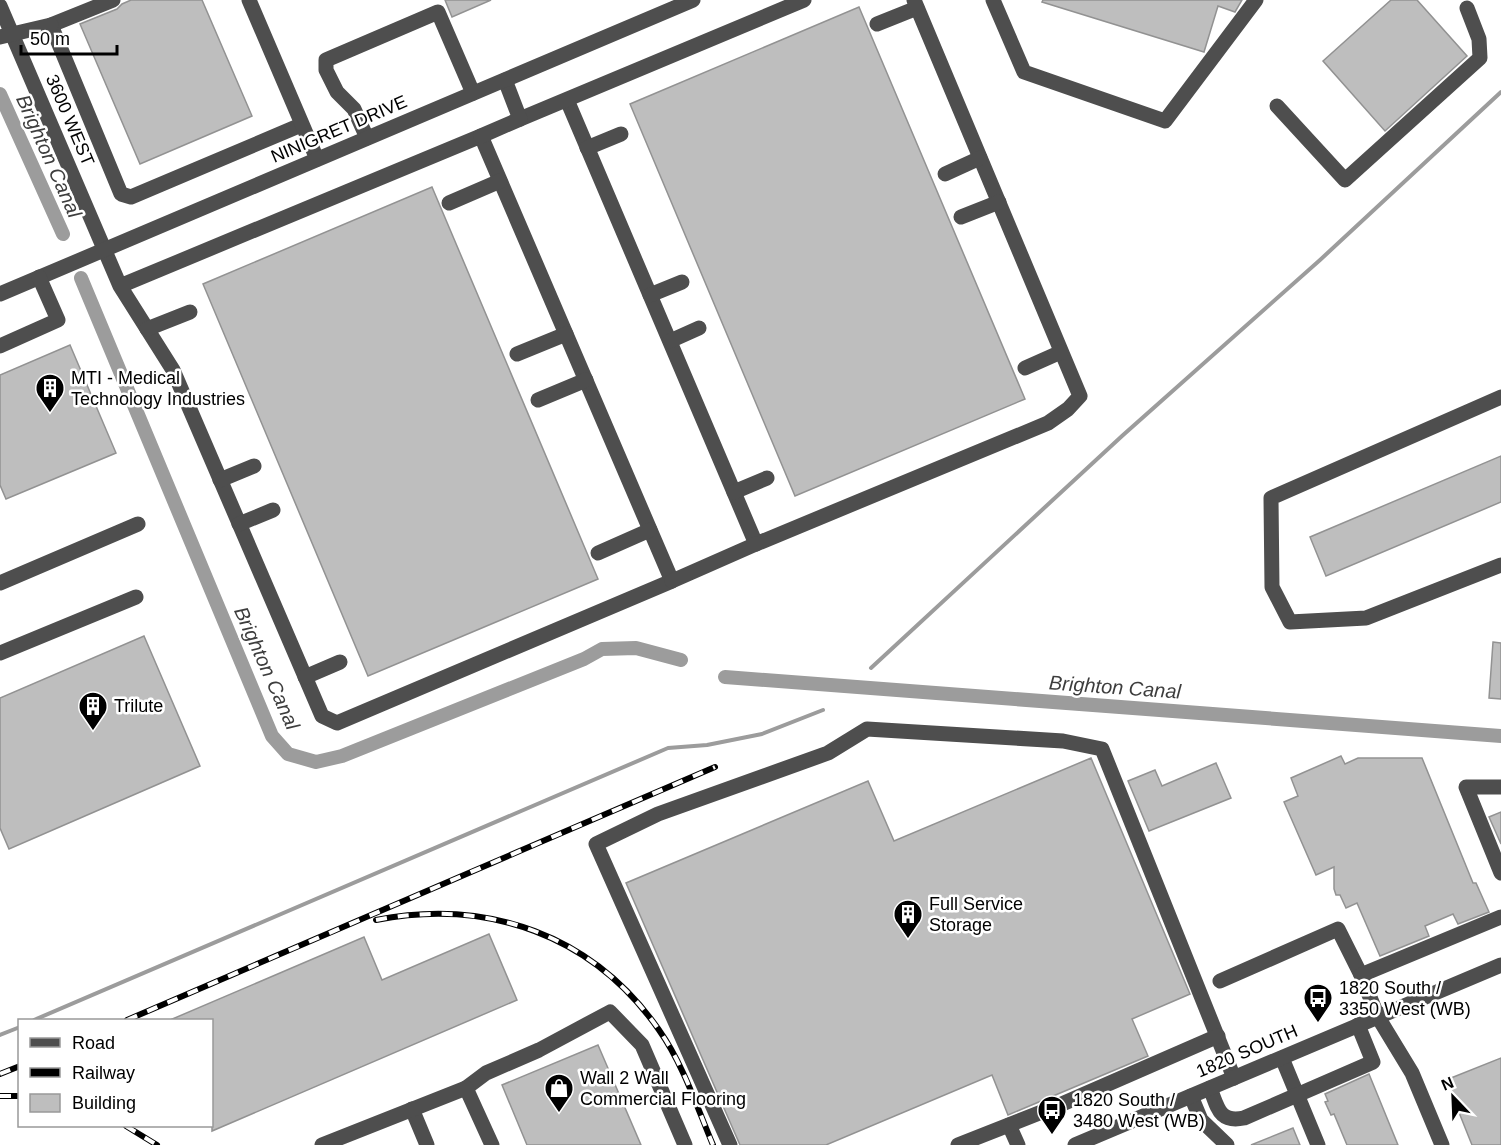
<svg xmlns="http://www.w3.org/2000/svg" width="1501" height="1145" font-family="Arial,sans-serif">
	<style>
		.lines { fill: none; stroke-linecap: round; stroke-linejoin: round }
		.stream { stroke: #9c9c9c; stroke-width: 4 }
		.canal { stroke: #9c9c9c; stroke-width: 14 }
		.building { fill: #bebebe; stroke: #929292; stroke-width: 1.5 }
		.minor { stroke: #4e4e4e; stroke-width: 15 }
		.rail-casing { stroke: #000; stroke-width: 6 }
		.rail { stroke: #fff; stroke-width: 4; stroke-dasharray: 11; stroke-linecap: butt }
		.labels { text-anchor: middle; dominant-baseline: central; stroke-width: 5; stroke-linejoin: round; paint-order: stroke }
		.street-label { font-size: 18px; fill: #000; stroke: #fff }
		.poi-label { font-size: 18px; fill: #000; stroke: #fff; text-anchor: start }
		.water-label { font-size: 20px; font-style: italic; fill: #3d3d3d; stroke: #fff }
	</style>
	<rect width="100%" height="100%" fill="#fff"/>
	<g class="lines">
		<g class="stream">
			<polyline points="871,668 1122,436 1320,260 1501,92"/>
			<polyline points="34,1020 668,748 707,745 762,734 823,710"/>
			<polyline points="0,1035 20,1027"/>
		</g>
		<g class="canal">
			<polyline points="0,94 63,234"/>
			<polyline points="81,278 272,736 288,754 316,762 342,756 584,659 602,649 636,648 681,660"/>
			<polyline points="725,677 1501,736"/>
		</g>
	</g>
	<g class="building">
		<polygon points="131,0 202,0 252,116 140,164 80,24 117,9 122,4"/>
		<polygon points="445,0 491,0 452,17"/>
		<polygon points="1043,0 1242,0 1235,12 1218,6 1204,52 1042,2"/>
		<polygon points="1391,0 1417,0 1467,56 1385,131 1323,61"/>
		<polygon points="859,7 1025,399 795,496 630,104"/>
		<polygon points="432,187 598,579 368,676 203,284"/>
		<polygon points="70,345 116,453 6,499 0,485 0,375"/>
		<polygon points="1501,456 1501,502 1326,576 1310,537"/>
		<polygon points="144,636 200,766 9,849 0,828 0,698"/>
		<polygon points="1493,642 1501,643 1501,699 1489,698"/>
		<polygon points="1341,756 1345,764 1358,758 1422,758 1473,883 1476,883 1489,912 1458,924 1453,914 1425,926 1429,936 1380,956 1357,903 1346,908 1340,895 1336,895 1334,889 1334,867 1316,875 1284,802 1298,796 1291,778"/>
		<polygon points="1091,758 1190,994 1132,1019 1148,1056 1008,1115 992,1075 826,1145 740,1145 626,883 868,781 894,841"/>
		<polygon points="1216,763 1231,798 1149,831 1128,781 1155,770 1162,786"/>
		<polygon points="1501,812 1501,844 1489,817"/>
		<polygon points="489,934 517,1000 212,1131 212,1020 170,1020 364,937 382,980"/>
		<polygon points="598,1045 641,1145 527,1145 502,1085"/>
		<polygon points="1501,1058 1501,1145 1472,1145 1446,1080"/>
		<polygon points="1369,1074 1398,1145 1347,1145 1334,1114 1331,1115 1325,1102 1328,1101 1325,1094"/>
		<polygon points="1293,1128 1300,1145 1251,1145"/>
	</g>
	<g class="lines">
		<g class="minor">
			<polyline points="113,0 51,25 121,194 131,197 301,125"/>
			<polyline points="249,0 317,159"/>
			<polyline points="993,0 1024,72 1165,121 1256,0"/>
			<polyline points="0,6 120,286 173,370 322,716 337,723 672,581 481,136 120,286"/>
			<polyline points="877,24 917,8"/>
			<polyline points="0,37 51,25"/>
			<polyline points="567,100 756,544 1048,423 1068,409 1080,396 914,0"/>
			<polyline points="1277,106 1345,180 1480,58 1479,39 1467,8"/>
			<polyline points="520,119 804,0"/>
			<polyline points="481,136 520,119 505,80"/>
			<polyline points="367,138 354,109 337,92 326,70 326,60 438,12 473,93"/>
			<polyline points="587,148 621,134"/>
			<polyline points="945,174 980,158"/>
			<polyline points="449,203 500,181"/>
			<polyline points="961,217 999,202"/>
			<polyline points="0,294 693,0"/>
			<polyline points="650,295 682,282"/>
			<polyline points="147,329 190,312"/>
			<polyline points="670,341 699,328"/>
			<polyline points="0,346 58,320 39,277"/>
			<polyline points="517,354 566,334"/>
			<polyline points="1025,368 1061,352"/>
			<polyline points="1501,397 1271,498 1272,587 1290,622 1366,618 1501,565"/>
			<polyline points="538,400 586,380"/>
			<polyline points="220,480 254,466"/>
			<polyline points="734,492 767,478"/>
			<polyline points="239,524 273,510"/>
			<polyline points="598,553 650,530"/>
			<polyline points="672,581 756,544"/>
			<polyline points="0,583 138,524"/>
			<polyline points="0,653 136,597"/>
			<polyline points="305,677 340,662"/>
			<polyline points="1501,787 1466,787 1501,873"/>
			<polyline points="1220,981 1338,929 1361,975"/>
			<polyline points="1282,1058 1318,1145"/>
			<polyline points="466,1088 486,1073 539,1050 610,1012 642,1045 685,1145"/>
			<path d="M1210,1088c8,20 9,35 34,30l129,-56 -15,-37"/>
			<polyline points="1191,1096 1201,1120 1227,1145"/>
			<polyline points="412,1109 427,1145"/>
			<polyline points="1009,1125 1018,1145"/>
			<polyline points="322,1145 466,1088 492,1145"/>
			<polyline points="730,1145 596,844 658,814 828,753 867,729 1063,741 1102,749 1234,1078"/>
			<polyline points="958,1145 1062,1104 1218,1036"/>
			<polyline points="1075,1145 1501,965"/>
			<polyline points="1442,1145 1412,1073 1378,1017 1361,975 1501,917"/>
		</g>
		<g class="rail-casing">
			<g id="rail">
				<path d="M376,920c112,-22 217,15 283,110 24,34 38,77 54,115"/>
				<polyline points="127,1020 715,767"/>
				<polyline points="0,1074 20,1066"/>
				<polyline points="0,1096 20,1096"/>
				<polyline points="126,1126 157,1145"/>
			</g>
		</g>
		<use href="#rail" class="rail"/>
	</g>
	<defs>
		<g id="building-pin" transform="scale(1.5)"><path d="M0 17L-7.5 6A9.5 9.5 0 1 1 7.5 6Z" fill="#000" stroke="#fff"/><path d="M-4-6H4V6H1V3H-1V6H-4ZM-2.5-4.3h1.7v1.8h-1.7ZM.8-4.3h1.7v1.8H.8ZM-2.5-1h1.7V.8h-1.7ZM.8-1h1.7V.8H.8Z" fill="#fff"/></g>
		<g id="bus-pin" transform="scale(1.5)"><path d="M0 17L-7.5 6A9.5 9.5 0 1 1 7.5 6Z" fill="#000" stroke="#fff"/><path d="M-5-6H5V4H4V6H2V4H-2V6H-4V4H-5ZM-3.5-4V0h7V-4ZM-3.5 1.2v1.5H-2V1.2ZM2 1.2v1.5H3.5V1.2Z" fill="#fff"/></g>
		<g id="shop-pin" transform="scale(1.5)"><path d="M0 17L-7.5 6A9.5 9.5 0 1 1 7.5 6Z" fill="#000" stroke="#fff"/><path d="M-5-2.5h2.3a2.7 3.5 0 0 1 5.4 0H5L5.5 6h-11ZM-1.5-2.5h3a1.5 2.3 0 0 0-3 0Z" fill="#fff"/></g>
	</defs>
	<g fill-rule="evenodd">
		<use href="#building-pin" x="50" y="388"/>
		<use href="#building-pin" x="93" y="706"/>
		<use href="#building-pin" x="908" y="914"/>
		<use href="#bus-pin" x="1318" y="998"/>
		<use href="#shop-pin" x="559" y="1088"/>
		<use href="#bus-pin" x="1052" y="1110"/>
	</g>
	<g class="labels">
		<g class="street-label">
			<text transform="translate(70 120) rotate(67)">3600 WEST</text>
			<text transform="translate(339 129) rotate(-23)">NINIGRET DRIVE</text>
			<text transform="translate(1247 1051) rotate(-23)">1820 SOUTH</text>
		</g>
		<g class="poi-label">
			<text x="71" y="378">MTI - Medical<tspan x="71" dy="21">Technology Industries</tspan></text>
			<text x="114" y="706">Trilute</text>
			<text x="929" y="904">Full Service<tspan x="929" dy="21">Storage</tspan></text>
			<text x="1339" y="988">1820 South /<tspan x="1339" dy="21">3350 West (WB)</tspan></text>
			<text x="580" y="1078">Wall 2 Wall<tspan x="580" dy="21">Commercial Flooring</tspan></text>
			<text x="1073" y="1100">1820 South /<tspan x="1073" dy="21">3480 West (WB)</tspan></text>
		</g>
		<g class="water-label">
			<text transform="translate(49 156) rotate(66)">Brighton Canal</text>
			<text transform="translate(267 668) rotate(66)">Brighton Canal</text>
			<text transform="translate(1115 687) rotate(4)">Brighton Canal</text>
		</g>
	</g>
	<rect x="18" y="1019" width="195" height="108" fill="#ffffff" stroke="#999999" stroke-width="1.5"/>
	<rect x="30" y="1038" width="30" height="9" fill="#4e4e4e" stroke="#999999" stroke-width="1.5"/>
	<text x="72" y="1049" font-size="18" fill="#000000">Road</text>
	<rect x="30" y="1068" width="30" height="9" fill="#000000" stroke="#999999" stroke-width="1.5"/>
	<text x="72" y="1079" font-size="18" fill="#000000">Railway</text>
	<rect x="30" y="1094" width="30" height="18" fill="#bebebe" stroke="#999999" stroke-width="1.5"/>
	<text x="72" y="1109" font-size="18" fill="#000000">Building</text>
	<g transform="translate(1453 1097) rotate(337)" stroke="#ffffff" stroke-width="4.5" paint-order="stroke">
	<path d="M0-4.5L10 22L0 15L-10 22Z" fill="#000000"/>
	<text y="-9" font-size="16" font-weight="bold" text-anchor="middle" fill="#000000">N</text>
	</g>
	<path d="M21 45v9h96v-9" fill="none" stroke="#000000" stroke-width="3"/>
	<text x="30" y="45" font-size="18" fill="#000000" stroke="#ffffff" stroke-width="4.5" paint-order="stroke">50 m</text>
</svg>
